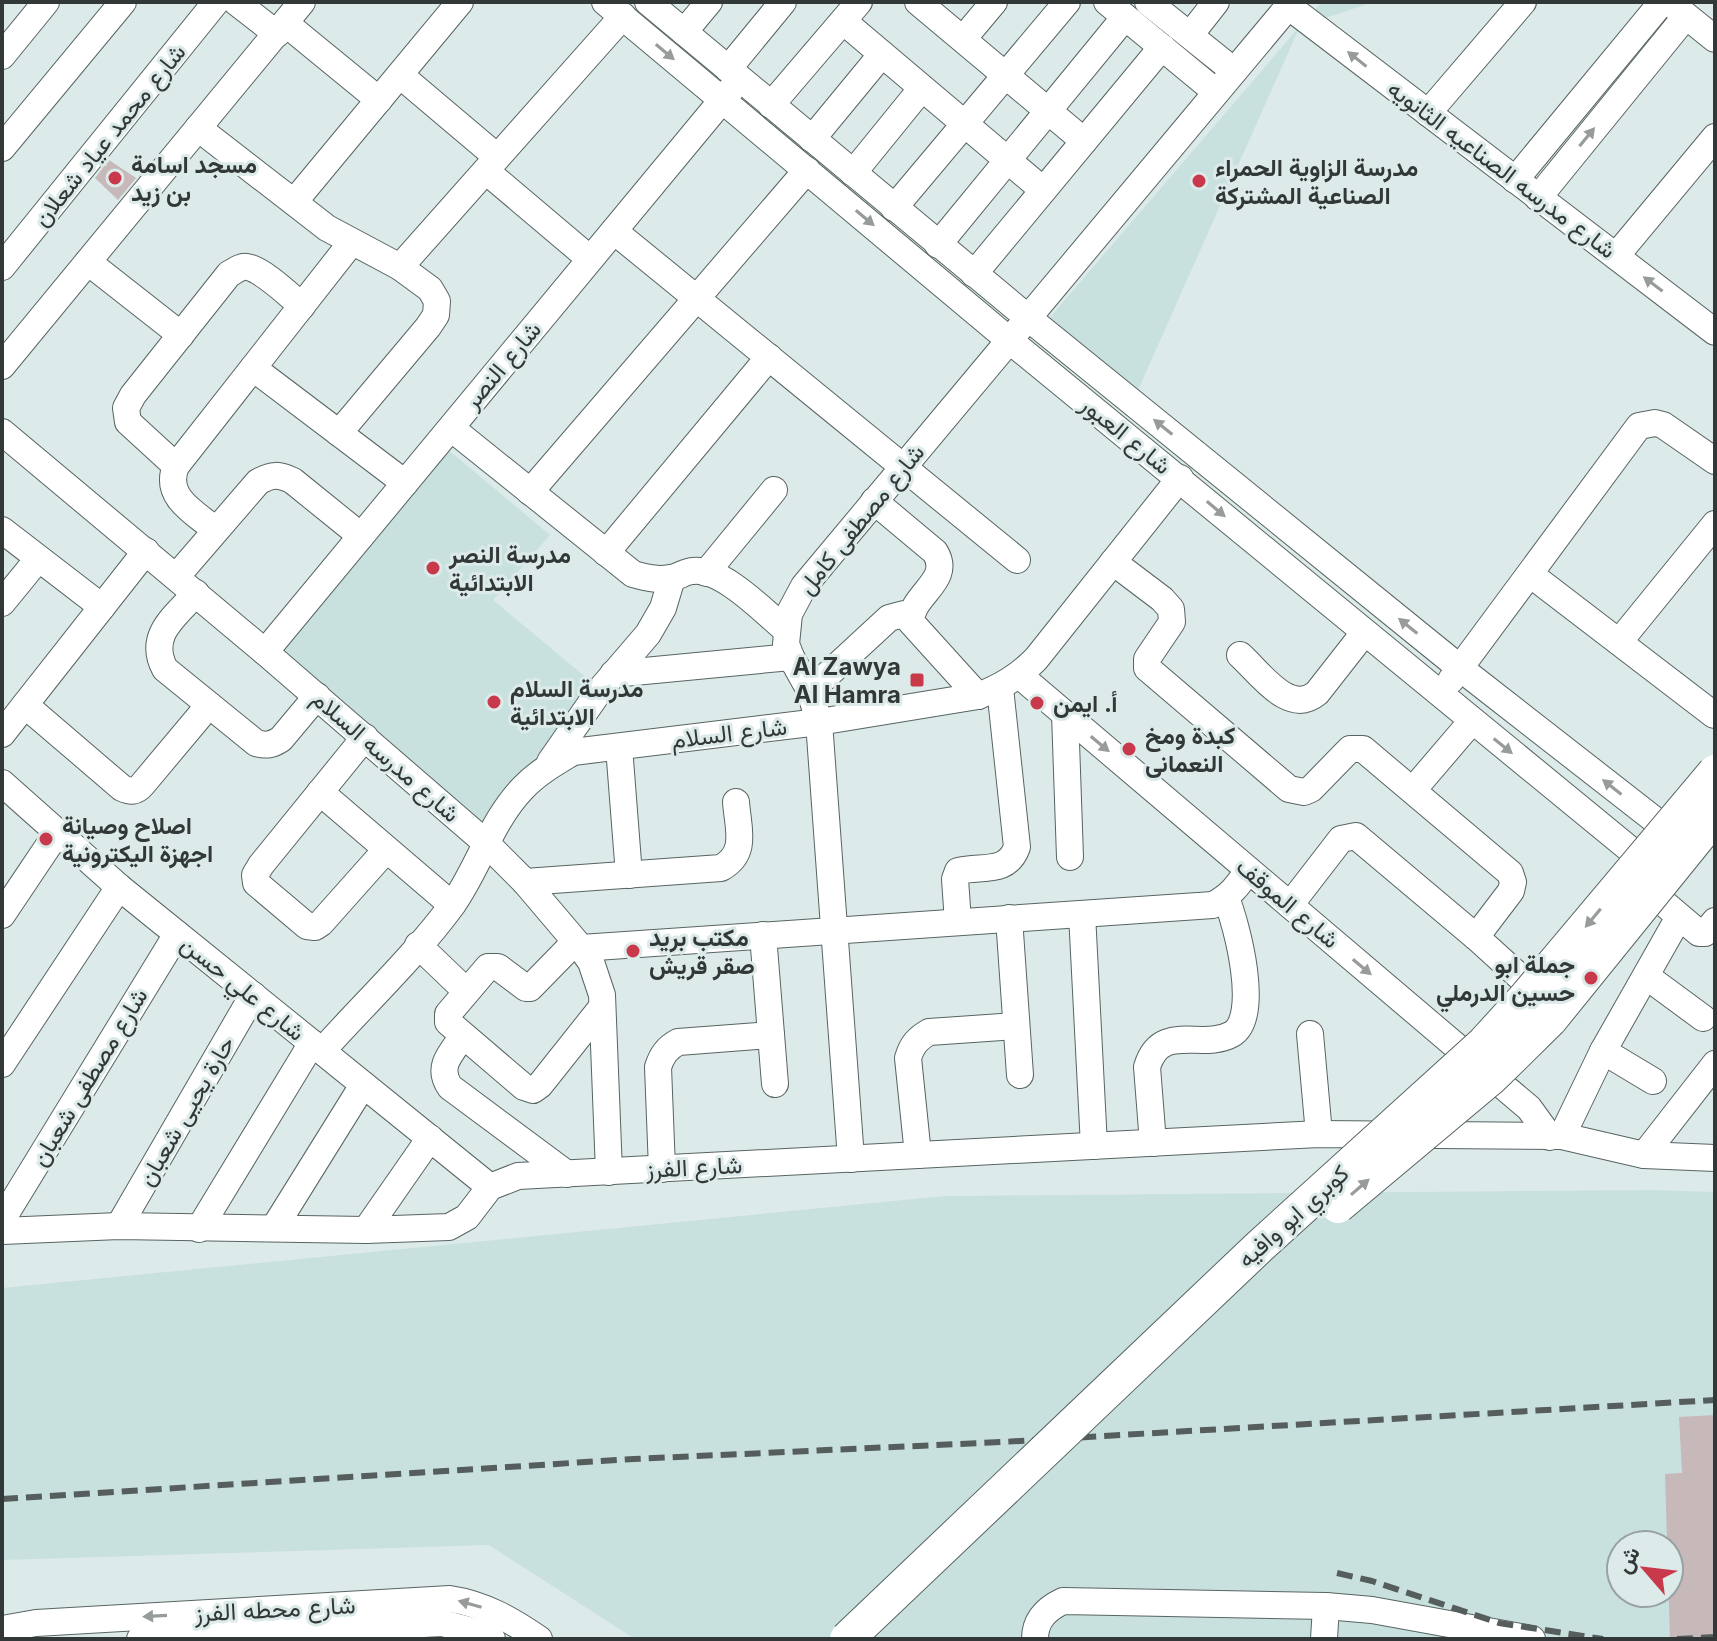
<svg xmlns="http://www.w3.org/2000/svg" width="1717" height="1641" font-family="Inter,Vazirmatn,sans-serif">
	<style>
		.built { fill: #c9e1de; fill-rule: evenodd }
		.building { fill: #c7b9b9 }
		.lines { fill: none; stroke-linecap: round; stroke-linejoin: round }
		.minor-casing { stroke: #576462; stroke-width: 28 }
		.minor { stroke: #fff; stroke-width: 26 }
		.rail { stroke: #565d5d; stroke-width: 6; stroke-dasharray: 16 8; stroke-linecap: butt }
		.major-bridge-casing { stroke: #576462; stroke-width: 36; stroke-linecap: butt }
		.major-bridge { stroke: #fff; stroke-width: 34 }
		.oneway { fill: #989b9b }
		.poi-dot { fill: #c9394c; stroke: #dceae9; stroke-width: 3 }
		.labels { text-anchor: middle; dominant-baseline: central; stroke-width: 6; stroke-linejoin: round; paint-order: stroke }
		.street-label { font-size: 24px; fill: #323737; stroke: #dceae9 }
		.poi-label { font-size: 24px; font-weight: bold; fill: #323737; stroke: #dceae9; text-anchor: start }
	</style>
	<rect width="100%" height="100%" fill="#dceae9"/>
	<g class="built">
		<polygon points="1322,2 1374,2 1300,26 1130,408 1034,336 1300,26"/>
		<polygon points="447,449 550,535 493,600 595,685 479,827 274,651"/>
		<path d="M1651,1190l64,2v447h-1080l-146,-94 -487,15v-272l943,-92zM1621,1545h48v48h-48z"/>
	</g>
	<g class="building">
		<polygon points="109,160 136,178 118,200 95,178"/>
		<polygon points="1715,1415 1715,1639 1670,1639 1665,1474 1682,1473 1679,1417"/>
	</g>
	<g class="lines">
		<g class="minor-casing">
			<g id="minor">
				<polyline points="236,2 277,34"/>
				<polyline points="605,2 1009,340 1649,865"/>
				<polyline points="648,2 1027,317 1460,668 1674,835"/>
				<polyline points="918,2 1084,141"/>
				<polyline points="1107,2 1216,92"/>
				<polyline points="1148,2 1234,71"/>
				<polyline points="1288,6 1715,332"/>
				<polyline points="1674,6 1715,39"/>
				<polyline points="843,21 1043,190"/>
				<polyline points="285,23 379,100"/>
				<polyline points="684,32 709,2"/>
				<polyline points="1190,35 1216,2"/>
				<polyline points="963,39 994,2"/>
				<polyline points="2,56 46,2"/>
				<polyline points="728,69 783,2"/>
				<polyline points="400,75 497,157"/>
				<polyline points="771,105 859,2"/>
				<polyline points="1428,113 1523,2"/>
				<polyline points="198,128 327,228 400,267 430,289 437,301 436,315 428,327 339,433"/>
				<polyline points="812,139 882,54"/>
				<polyline points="2,148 123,2"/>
				<polyline points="486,171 590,259"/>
				<polyline points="853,173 922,88"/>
				<polyline points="1515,180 1662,2"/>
				<polyline points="1538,198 1686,16"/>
				<polyline points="294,202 460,2"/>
				<polyline points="894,208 1067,2"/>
				<polyline points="614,231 1017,560"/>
				<polyline points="938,245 1125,17"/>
				<polyline points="1616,256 1715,137"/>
				<polyline points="88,262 181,335"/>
				<polyline points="2,267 216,2"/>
				<polyline points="400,267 623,16"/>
				<polyline points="974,274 1162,47"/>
				<polyline points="2,366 302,2"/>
				<polyline points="253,368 405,483"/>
				<path d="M451,428l182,146c14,4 27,7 42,3 6,-2 12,-6 18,-6 30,-3 71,41 93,59"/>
				<polyline points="2,432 265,652 486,843 525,882 581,948 591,962 602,995 609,1172"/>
				<path d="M176,466l-48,-44 -2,-14 7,-13 96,-121c6,-3 11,-8 18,-7 15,2 43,29 55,39"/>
				<polyline points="530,492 807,170"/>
				<path d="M874,501l61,51c18,29 -24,42 -24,70l67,74"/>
				<polyline points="2,530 102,607"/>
				<path d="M216,530c-21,-17 -53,-33 -40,-64l175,-223"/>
				<polyline points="606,553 769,357"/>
				<polyline points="1113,562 1162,599 1171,609 1172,622 1147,659 1147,668 1289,789 1304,792 1311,789 1350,749 1363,749 1510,873 1513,882 1511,891 1476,937"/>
				<polyline points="706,573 774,490"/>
				<polyline points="1530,574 1714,715"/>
				<path d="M176,577l82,-95c14,-8 21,-8 35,-1l68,55"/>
				<path d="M196,593c-21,24 -49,42 -31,76l91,74c10,3 16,2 25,-4l36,-43"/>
				<polyline points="2,603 38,559"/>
				<polyline points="1619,642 1715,524"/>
				<polyline points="265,652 733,87"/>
				<path d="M1240,655c21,19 49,61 77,38l47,-60"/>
				<polyline points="613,674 791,657"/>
				<polyline points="1019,675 1529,1108 1550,1137"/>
				<polyline points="1451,680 1639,426 1655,423 1663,425 1715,461"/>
				<polyline points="810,691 889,618 904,614 911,617"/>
				<path d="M25,705l97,83c9,4 14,4 20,-3l67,-80"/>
				<polyline points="1065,714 1070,857"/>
				<polyline points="2,734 146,551"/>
				<polyline points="365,737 261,865 255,875 256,883 307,926 315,927 321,923 386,850"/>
				<polyline points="619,747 629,875"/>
				<polyline points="550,762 600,690 648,634 663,608 672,578"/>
				<polyline points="2,783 119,887 490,1187"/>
				<polyline points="1413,790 1472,721"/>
				<polyline points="320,792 452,905"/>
				<path d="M525,882l196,-14c27,-15 17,-39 15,-66"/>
				<polyline points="1290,905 1341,839 1356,836 1476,937 1542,997"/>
				<polyline points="1666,905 1699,933 1705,933 1715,921"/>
				<polyline points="1082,914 1094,1146"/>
				<polyline points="2,915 57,833"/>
				<polyline points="1009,918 1020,1075"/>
				<path d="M958,922l-3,-43 3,-8c24,-6 49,4 59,-24l-17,-159"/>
				<polyline points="763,935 775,1084"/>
				<polyline points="575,942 530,988 526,988 498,967 488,967 448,1014 448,1022 524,1087 533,1090 540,1085 602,1007"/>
				<polyline points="418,945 466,991"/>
				<path d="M581,948l632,-43c17,-9 25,-19 35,-35"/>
				<polyline points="1646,976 1703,1018"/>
				<polyline points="1310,1034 1319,1134"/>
				<path d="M463,1036c-12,17 -27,31 -13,51l117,87"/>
				<path d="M322,1051c43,-48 93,-95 131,-147 26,-37 38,-83 70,-116 14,-15 32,-25 50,-36l246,-30 159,-26c23,-9 40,-19 58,-37l144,-181"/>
				<polyline points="1603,1051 1653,1081"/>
				<polyline points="2,1064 119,887"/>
				<polyline points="1562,1136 1603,1051 1679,917"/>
				<path d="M1153,1143l-6,-76c14,-46 55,-16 85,-33 29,-17 5,-109 -6,-136"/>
				<path d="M918,1155l-10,-97c4,-13 9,-19 21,-26l87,-6"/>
				<polyline points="1644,1155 1715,1064"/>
				<polyline points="851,1159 819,722 810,691 791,657 786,644 789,614 804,586 1292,2"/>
				<path d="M662,1169l-4,-102c4,-12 9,-19 20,-25l93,-7"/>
				<polyline points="2,1220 177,934"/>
				<polyline points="119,1226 253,995"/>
				<polyline points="274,1228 363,1085"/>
				<polyline points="199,1229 312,1043"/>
				<polyline points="366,1230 430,1138"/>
				<polyline points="2,1231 119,1226 366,1230 449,1227 467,1217 490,1187 518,1176 1319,1134 1562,1136 1644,1155 1715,1158"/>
				<path d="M2,1629l34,-6 414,-24c34,5 61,21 89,40"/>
				<polyline points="140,1639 442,1623 473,1631 492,1639"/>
				<path d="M1035,1639c0,-19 11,-30 28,-38l263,5 46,4 160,29"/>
				<polyline points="1324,1639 1326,1606"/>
			</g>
		</g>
		<use href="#minor" class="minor"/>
		<g class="rail">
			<polyline points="2,1499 634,1459 1002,1442 1715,1400"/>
			<polyline points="1337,1573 1372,1581 1499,1623 1603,1639"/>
			<polyline points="1677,1639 1715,1637"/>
		</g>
		<g class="major-bridge-casing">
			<g id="major-bridge">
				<polyline points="1338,1206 1492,1077 1550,1020 1715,816"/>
				<polyline points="847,1639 1259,1247 1484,1043 1525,998 1715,772"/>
			</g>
		</g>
		<use href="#major-bridge" class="major-bridge"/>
	</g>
	<defs><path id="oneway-solid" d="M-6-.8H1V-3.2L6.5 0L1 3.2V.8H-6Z" transform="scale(2)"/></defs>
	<g class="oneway">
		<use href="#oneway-solid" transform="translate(665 52) rotate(40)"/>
		<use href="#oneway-solid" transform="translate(1357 59) rotate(-142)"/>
		<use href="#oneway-solid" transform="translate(1587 137) rotate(-51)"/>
		<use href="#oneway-solid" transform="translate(865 218) rotate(40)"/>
		<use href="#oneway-solid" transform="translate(1653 284) rotate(-143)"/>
		<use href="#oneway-solid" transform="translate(1163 427) rotate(-141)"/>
		<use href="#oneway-solid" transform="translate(1216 509) rotate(40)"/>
		<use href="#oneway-solid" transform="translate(1408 626) rotate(-141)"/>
		<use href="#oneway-solid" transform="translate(1100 744) rotate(40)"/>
		<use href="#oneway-solid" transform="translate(1503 746) rotate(39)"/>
		<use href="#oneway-solid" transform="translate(1612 787) rotate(-142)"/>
		<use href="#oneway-solid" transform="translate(1593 918) rotate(130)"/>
		<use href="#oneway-solid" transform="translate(1362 967) rotate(40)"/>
		<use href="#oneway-solid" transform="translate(1360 1187) rotate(-41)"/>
		<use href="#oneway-solid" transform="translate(470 1604) rotate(-164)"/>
		<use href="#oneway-solid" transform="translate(155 1616) rotate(177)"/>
	</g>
	<g class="poi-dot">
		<circle cx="115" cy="178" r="8"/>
		<circle cx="1199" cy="181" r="8"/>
		<circle cx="433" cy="568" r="8"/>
		<rect x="909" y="672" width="16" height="16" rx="4"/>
		<circle cx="494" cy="702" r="8"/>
		<circle cx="1037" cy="703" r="8"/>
		<circle cx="1129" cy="749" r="8"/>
		<circle cx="46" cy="839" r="8"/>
		<circle cx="633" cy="951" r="8"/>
		<circle cx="1591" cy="978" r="8"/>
	</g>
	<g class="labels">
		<g class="street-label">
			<text transform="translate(109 135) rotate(-51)">شارع محمد عياد شعلان</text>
			<text transform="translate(1502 169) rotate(37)">شارع مدرسه الصناعيه الثانويه</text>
			<text transform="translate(502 365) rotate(-50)">شارع النصر</text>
			<text transform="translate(1126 435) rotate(39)">شارع العبور</text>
			<text transform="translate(861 519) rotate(-51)">شارع مصطفى كامل</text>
			<text transform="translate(729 733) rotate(-7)">شارع السلام</text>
			<text transform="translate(386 756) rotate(41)">شارع مدرسه السلام</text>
			<text transform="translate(1288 903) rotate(40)">شارع الموقف</text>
			<text transform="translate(243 988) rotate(39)">شارع علي حسن</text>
			<text transform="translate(89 1077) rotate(-59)">شارع مصطفى شعبان</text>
			<text transform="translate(186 1111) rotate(-60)">حارة يحيى شعبان</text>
			<text transform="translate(694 1167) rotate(-3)">شارع الفرز</text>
			<text transform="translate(1293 1216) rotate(-42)">كوبري ابو وافيه</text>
			<text transform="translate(275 1609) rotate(-3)">شارع محطه الفرز</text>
		</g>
		<g class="poi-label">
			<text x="131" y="164">مسجد اسامة<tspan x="131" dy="28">بن زيد</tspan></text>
			<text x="1215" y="167">مدرسة الزاوية الحمراء<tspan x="1215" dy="28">الصناعية المشتركة</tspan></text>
			<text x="449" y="554">مدرسة النصر<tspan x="449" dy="28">الابتدائية</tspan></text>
			<text x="901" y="666" text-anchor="end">Al Zawya<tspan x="901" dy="28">Al Hamra</tspan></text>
			<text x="510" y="688">مدرسة السلام<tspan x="510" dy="28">الابتدائية</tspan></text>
			<text x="1053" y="703">أ. ايمن</text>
			<text x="1145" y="735">كبدة ومخ<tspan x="1145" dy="28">النعمانى</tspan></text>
			<text x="62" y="825">اصلاح وصيانة<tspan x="62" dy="28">اجهزة اليكترونية</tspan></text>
			<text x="649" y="937">مكتب بريد<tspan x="649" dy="28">صقر قريش</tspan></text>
			<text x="1575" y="964" text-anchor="end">جملة ابو<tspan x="1575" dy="28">حسين الدرملي</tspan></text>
		</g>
	</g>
	<rect width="1717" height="1641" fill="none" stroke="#323737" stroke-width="8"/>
	<g transform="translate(1645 1569) rotate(298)"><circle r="38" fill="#dceae9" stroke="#98a2a2" stroke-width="2"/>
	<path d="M0-6L14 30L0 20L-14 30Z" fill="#c9394c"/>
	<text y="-12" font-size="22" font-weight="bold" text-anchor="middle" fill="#323737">ش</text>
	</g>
</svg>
